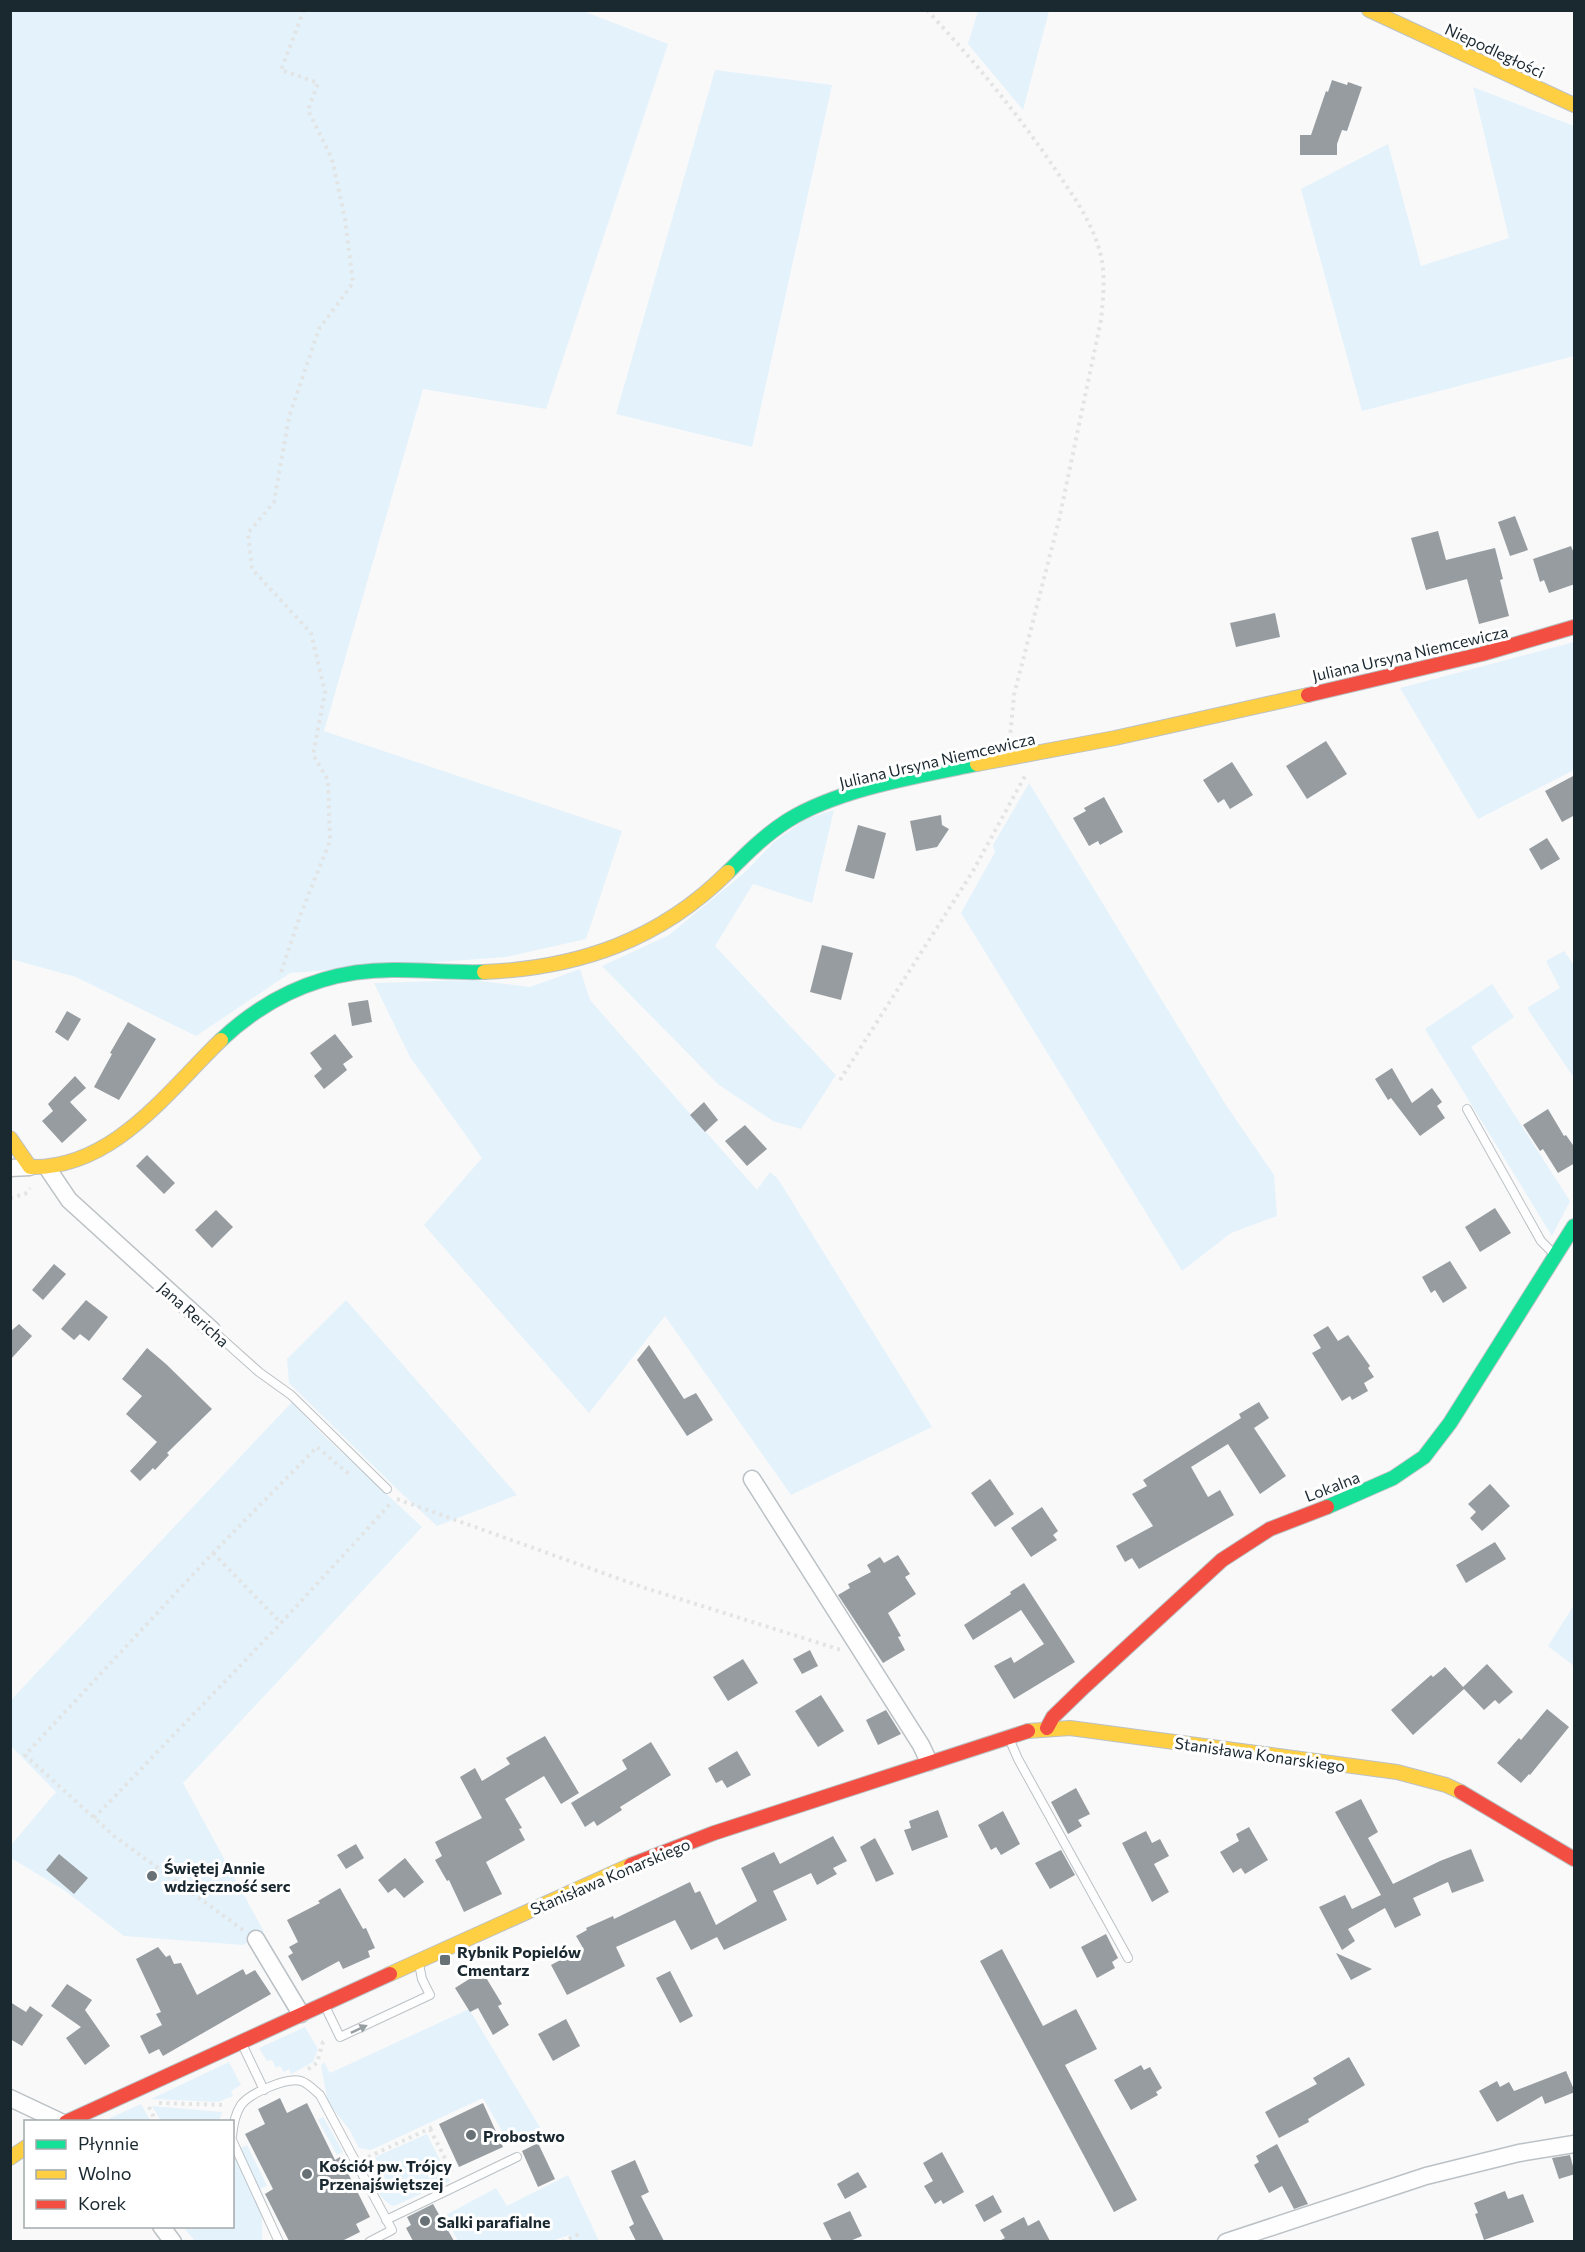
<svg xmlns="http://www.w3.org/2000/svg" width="1585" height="2252" font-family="Commissioner,sans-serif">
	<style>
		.green { fill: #e4f2fb }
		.building { fill: #969ca0 }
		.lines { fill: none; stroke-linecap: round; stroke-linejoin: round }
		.lane-casing { stroke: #bbc1c5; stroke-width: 10 }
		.street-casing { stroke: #bbc1c5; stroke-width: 19 }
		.fast-casing { stroke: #bbc1c5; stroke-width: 16 }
		.slow-casing { stroke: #bbc1c5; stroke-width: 16 }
		.jam-casing { stroke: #bbc1c5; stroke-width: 16 }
		.path { stroke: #e3e4e4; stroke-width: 4; stroke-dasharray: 3 4.5; stroke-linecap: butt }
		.lane { stroke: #fefefe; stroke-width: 8 }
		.street { stroke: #fefefe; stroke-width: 16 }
		.fast { stroke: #16e098; stroke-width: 14 }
		.slow { stroke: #ffcf43; stroke-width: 14 }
		.jam { stroke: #f24e42; stroke-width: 14 }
		.oneway { fill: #979ea1 }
		.poi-dot { fill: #687176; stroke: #fff; stroke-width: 2 }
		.labels { text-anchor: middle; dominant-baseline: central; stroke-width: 6; stroke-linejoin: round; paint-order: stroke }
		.street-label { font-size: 16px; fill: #1a2830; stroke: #fff }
		.poi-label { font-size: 16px; font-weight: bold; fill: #1a2830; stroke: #fff; text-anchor: start }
	</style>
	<rect width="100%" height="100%" fill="#f9f9f9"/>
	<g class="green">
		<polygon points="10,11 583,11 668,44 546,409 423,389 324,731 622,831 586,939 506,957 290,973 196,1036 76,977 11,959"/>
		<polygon points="978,11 1049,11 1023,110 968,44"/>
		<polygon points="715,70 832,85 752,447 616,414"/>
		<polygon points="1473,87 1574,126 1574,356 1362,411 1301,189 1388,144 1421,266 1509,238"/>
		<polygon points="1574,642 1574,770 1478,819 1400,688"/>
		<polygon points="1029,783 1226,1105 1274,1175 1277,1216 1231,1233 1182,1271 961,913 995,852 993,845"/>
		<polygon points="834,810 812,903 753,884 715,946 836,1075 801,1129 773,1121 719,1085 602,966 669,935 744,873 774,842 806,819"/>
		<polygon points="1564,951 1574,965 1574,1078 1527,1008 1560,988 1546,961"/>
		<polygon points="580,969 590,1000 757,1190 770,1172 778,1179 932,1427 791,1495 665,1316 589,1413 424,1225 482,1158 410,1057 374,983 472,980 530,987"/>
		<polygon points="1492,984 1514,1017 1471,1047 1570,1201 1552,1236 1425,1029"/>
		<polygon points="346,1300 517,1495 437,1526 400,1492 289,1383 287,1359"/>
		<polygon points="292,1402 323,1435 422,1527 183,1783 264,1932 243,1945 124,1936 64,1890 11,1858 11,1845 56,1792 11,1746 10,1701"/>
		<polygon points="1574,1605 1574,1666 1548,1646"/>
		<polygon points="469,2009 541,2129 510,2145 483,2098 371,2150 359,2148 349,2129 328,2103 321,2066 324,2062 330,2073"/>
		<polygon points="305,2027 318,2049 313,2062 291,2074 289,2069 284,2072 280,2066 276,2068 272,2060 267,2061 259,2048"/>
		<polygon points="229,2062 241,2085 231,2091 233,2096 218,2102 151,2099"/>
		<polygon points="141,2104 151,2121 109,2121 110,2118"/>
		<polygon points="152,2106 222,2112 219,2121 161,2121"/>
		<polygon points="323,2117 343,2152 337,2155 318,2120"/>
		<path d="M427,2134l23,47 -56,25c-15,-5 -22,-26 -26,-40l9,-4 -2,-5z"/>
		<polygon points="247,2145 267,2186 259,2189 239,2149"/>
		<polygon points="233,2150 262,2213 262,2241 195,2241 183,2227 232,2226"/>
		<polygon points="568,2175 599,2241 572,2241 569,2235 552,2241 458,2241 444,2216 496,2188 507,2206"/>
	</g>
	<g class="building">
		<polygon points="1332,80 1347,85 1348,82 1362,87 1347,131 1342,130 1337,144 1337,155 1300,155 1300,135 1311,135 1326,91 1328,92"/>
		<polygon points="1515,516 1528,550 1510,556 1498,522"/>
		<polygon points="1438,531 1446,560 1495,548 1503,579 1500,580 1509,616 1479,624 1467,579 1426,590 1411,538"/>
		<polygon points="1571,546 1575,556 1575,584 1549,593 1544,580 1540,582 1533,559"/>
		<polygon points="1275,613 1280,637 1236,647 1230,623"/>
		<polygon points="1326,741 1347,774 1307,799 1286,766"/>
		<polygon points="1232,762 1253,795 1230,809 1224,799 1218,803 1203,780"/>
		<polygon points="1575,775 1575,815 1562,822 1545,791"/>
		<polygon points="1104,797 1123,832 1100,845 1098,841 1089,846 1073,818 1086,811 1084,808"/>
		<polygon points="941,815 942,825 949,829 937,847 916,851 910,821"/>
		<polygon points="858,825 886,833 874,879 845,871"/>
		<polygon points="1547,838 1560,859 1541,870 1529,849"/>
		<polygon points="822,945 853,953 841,1000 810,992"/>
		<polygon points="368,1000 372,1022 352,1026 348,1003"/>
		<polygon points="67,1011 81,1019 68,1041 55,1032"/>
		<polygon points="128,1022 156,1039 119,1100 94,1087 112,1054 110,1053"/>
		<polygon points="335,1034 353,1057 343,1064 347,1070 324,1089 314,1076 322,1069 310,1053"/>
		<polygon points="1392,1068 1412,1103 1432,1088 1442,1102 1437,1106 1445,1118 1420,1136 1391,1098 1388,1100 1375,1079"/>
		<polygon points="75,1076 86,1088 70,1102 87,1120 62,1143 42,1121 53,1111 48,1104"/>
		<polygon points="704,1102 718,1120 705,1132 690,1115"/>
		<polygon points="1548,1109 1564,1136 1566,1135 1575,1148 1575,1163 1558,1173 1543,1149 1540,1151 1523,1125"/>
		<polygon points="745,1125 767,1149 747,1166 725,1141"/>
		<polygon points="147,1155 175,1183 164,1194 136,1166"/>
		<polygon points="1495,1208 1511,1233 1480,1252 1465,1227"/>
		<polygon points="216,1210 233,1227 212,1248 195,1230"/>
		<polygon points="1450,1261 1467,1288 1443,1303 1435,1290 1431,1293 1422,1277"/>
		<polygon points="54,1264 66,1274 43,1300 32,1290"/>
		<polygon points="86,1300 108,1317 89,1341 80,1334 74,1340 61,1329"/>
		<polygon points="19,1324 32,1336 10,1360 10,1332"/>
		<polygon points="1328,1326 1338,1341 1348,1335 1370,1366 1368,1368 1374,1377 1364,1383 1368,1391 1352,1400 1350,1396 1342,1401 1312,1353 1321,1348 1313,1335"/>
		<polygon points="649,1345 684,1399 696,1393 713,1420 687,1436 637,1360"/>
		<polygon points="147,1348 166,1364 212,1409 167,1453 169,1455 155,1470 153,1468 140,1481 130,1471 157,1442 126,1414 142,1396 122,1379"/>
		<polygon points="1259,1402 1269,1418 1254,1428 1286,1476 1260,1494 1228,1444 1191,1467 1208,1497 1220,1490 1234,1515 1139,1569 1132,1558 1125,1562 1116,1546 1153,1526 1132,1494 1147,1486 1143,1480 1241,1418 1239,1414"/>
		<polygon points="990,1479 1014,1514 995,1527 971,1493"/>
		<polygon points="1490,1484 1510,1506 1482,1531 1470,1518 1476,1512 1468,1504"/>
		<polygon points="1042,1507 1058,1531 1053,1535 1057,1540 1031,1557 1011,1528"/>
		<polygon points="1495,1542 1506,1559 1466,1583 1456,1565"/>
		<polygon points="898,1555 910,1574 905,1577 916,1594 888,1613 901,1636 898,1637 905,1650 883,1663 838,1595 850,1588 848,1584 871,1572 867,1565 880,1557 884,1563"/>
		<polygon points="1024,1583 1075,1662 1014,1699 994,1666 1011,1657 1014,1663 1044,1644 1021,1610 973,1640 964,1625 1011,1594 1010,1592"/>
		<polygon points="810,1650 818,1666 802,1674 793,1659"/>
		<polygon points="743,1659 758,1683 728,1701 713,1677"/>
		<polygon points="1487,1664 1513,1692 1499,1704 1495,1700 1484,1710 1464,1689 1413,1735 1391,1710 1431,1675 1433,1677 1445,1667 1463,1687"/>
		<polygon points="821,1695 844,1731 818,1747 795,1711"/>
		<polygon points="1547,1709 1569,1727 1530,1775 1529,1774 1521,1783 1497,1763 1519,1738 1521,1740"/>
		<polygon points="886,1710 901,1734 878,1745 866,1720"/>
		<polygon points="545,1736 579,1793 561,1804 544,1776 505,1799 522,1828 519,1829 525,1840 486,1862 502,1894 464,1912 449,1880 447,1881 435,1860 442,1856 435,1842 482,1818 460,1777 475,1768 482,1781 510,1764 506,1758"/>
		<polygon points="651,1742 671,1775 620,1807 622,1810 597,1826 594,1821 585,1827 571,1803 627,1769 622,1760"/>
		<polygon points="737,1751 751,1775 727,1788 722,1780 716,1783 708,1768"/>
		<polygon points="1076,1788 1090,1814 1078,1820 1082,1826 1068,1834 1051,1802"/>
		<polygon points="1361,1799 1378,1832 1368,1838 1393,1884 1440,1861 1471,1849 1484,1881 1452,1893 1448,1882 1413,1898 1421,1915 1395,1928 1385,1908 1348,1929 1355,1941 1342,1950 1319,1907 1345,1895 1352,1909 1381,1895 1335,1812"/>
		<polygon points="938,1810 948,1837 912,1851 904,1830 911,1828 909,1821"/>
		<polygon points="1003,1811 1020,1844 1001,1855 996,1847 991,1850 978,1825"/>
		<polygon points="1249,1827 1268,1860 1245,1874 1241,1868 1233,1873 1220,1852 1239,1841 1236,1834"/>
		<polygon points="1146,1831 1152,1843 1160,1839 1169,1856 1154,1864 1169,1892 1152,1902 1122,1843"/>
		<polygon points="833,1836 847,1861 833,1868 837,1874 817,1885 811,1873 773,1891 787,1920 724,1950 717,1937 691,1950 675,1920 616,1947 625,1966 567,1995 551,1965 583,1948 576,1936 587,1930 586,1928 613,1916 614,1919 690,1882 695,1893 700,1891 716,1925 757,1901 741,1868 774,1852 780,1864"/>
		<polygon points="875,1838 894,1874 876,1882 860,1847"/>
		<polygon points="356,1844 364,1858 346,1869 337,1855"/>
		<polygon points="1061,1850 1075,1875 1050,1889 1035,1863"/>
		<polygon points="59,1854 88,1878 74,1894 46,1870"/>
		<polygon points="405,1858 424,1882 404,1898 395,1888 388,1893 378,1880"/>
		<polygon points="340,1888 363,1929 366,1928 375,1948 368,1951 370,1957 343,1969 339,1961 302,1981 288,1956 293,1953 289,1947 298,1942 287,1920 320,1903 318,1901"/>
		<polygon points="1106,1934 1118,1958 1112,1962 1115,1968 1097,1978 1081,1947"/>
		<polygon points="158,1947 166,1957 170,1955 174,1964 181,1963 197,1995 243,1969 246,1975 255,1970 271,1994 163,2056 159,2049 149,2054 140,2036 162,2025 156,2014 161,2012 136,1959"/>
		<polygon points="1002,1949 1043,2026 1076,2009 1097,2049 1065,2065 1137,2200 1114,2212 980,1961"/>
		<polygon points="1336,1953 1372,1969 1351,1980"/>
		<polygon points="482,1971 502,2004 498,2006 509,2025 493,2035 478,2008 470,2012 455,1988"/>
		<polygon points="670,1971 693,2016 680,2023 656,1978"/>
		<polygon points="67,1984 92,2000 85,2010 110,2046 85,2065 66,2038 81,2027 51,2006"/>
		<polygon points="10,2002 26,2012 30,2006 43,2015 22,2046 10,2039"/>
		<polygon points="566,2019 580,2046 553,2061 538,2034"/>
		<polygon points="1349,2057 1365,2085 1308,2119 1309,2122 1279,2138 1265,2112 1317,2084 1313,2078"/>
		<polygon points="1141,2065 1144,2070 1150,2067 1162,2088 1156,2092 1158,2095 1131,2110 1114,2080"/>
		<polygon points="1566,2071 1575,2092 1545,2104 1542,2096 1497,2122 1479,2091 1497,2081 1500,2087 1509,2082 1514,2091"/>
		<polygon points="280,2098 287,2113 307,2103 335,2160 340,2157 370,2217 356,2224 360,2232 342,2241 289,2241 265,2194 273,2189 245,2134 265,2124 258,2109"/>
		<polygon points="483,2103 503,2147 459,2167 439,2124"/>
		<polygon points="538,2143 555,2179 538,2187 522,2151"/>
		<polygon points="1277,2144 1308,2204 1294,2209 1282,2186 1269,2193 1254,2165 1259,2162 1256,2156"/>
		<polygon points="942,2152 964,2192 943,2204 941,2200 935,2204 924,2186 933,2181 923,2163"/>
		<polygon points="1570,2155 1575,2174 1559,2179 1552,2158"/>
		<polygon points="635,2160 649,2192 641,2196 664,2241 636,2241 629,2227 634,2224 611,2171"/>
		<polygon points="858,2172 867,2187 845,2199 837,2184"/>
		<polygon points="1505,2191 1508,2199 1523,2194 1534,2222 1484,2240 1475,2214 1478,2213 1474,2203"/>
		<polygon points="993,2195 1002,2212 984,2222 975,2205"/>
		<polygon points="433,2204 454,2241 413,2241 406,2228 411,2225 407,2217"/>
		<polygon points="850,2211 862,2236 850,2241 832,2241 823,2223"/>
		<polygon points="1024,2217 1028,2226 1039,2220 1050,2241 999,2241 1005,2238 1000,2230"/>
	</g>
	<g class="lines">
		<g class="lane-casing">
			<g id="lane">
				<polyline points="1467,1109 1541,1241 1554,1254"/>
				<polyline points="212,1330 259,1372 291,1395 387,1489"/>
				<polyline points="1008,1736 1018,1759 1128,1958"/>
				<polyline points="325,2006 340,2037 430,1995 422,1979 419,1964"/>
				<polyline points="242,2044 264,2090"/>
				<path d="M232,2136c1,-10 3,-22 9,-31 9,-12 46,-28 60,-24 7,2 14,10 19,14l72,135 -23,12"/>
				<polyline points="232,2140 279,2242"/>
				<polyline points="386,2220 517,2157"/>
			</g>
		</g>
		<g class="street-casing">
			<g id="street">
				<polyline points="10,1168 30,1167"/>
				<polyline points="48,1169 69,1200 212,1330"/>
				<polyline points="752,1479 921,1745 929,1762"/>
				<polyline points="256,1939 301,2014"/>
				<polyline points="10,2098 61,2122"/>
				<polyline points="161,2226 173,2242"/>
				<polyline points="1226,2242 1426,2176 1519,2153 1574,2144"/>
			</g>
		</g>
		<g class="fast-casing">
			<g id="fast">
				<path d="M728,872c18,-18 37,-37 59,-51 51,-32 131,-45 190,-57"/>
				<path d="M221,1040c49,-46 108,-71 175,-70 29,0 58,3 88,2"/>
				<polyline points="1327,1507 1393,1478 1424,1457 1450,1423 1574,1226"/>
			</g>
		</g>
		<g class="slow-casing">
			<g id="slow">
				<polyline points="1369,10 1574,105"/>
				<polyline points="977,764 1115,738 1308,695"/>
				<path d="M484,972c95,-4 176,-32 244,-100"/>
				<path d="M10,1138l20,29c83,2 137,-75 191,-127"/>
				<polyline points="1028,1731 1070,1728 1397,1772 1446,1785 1461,1792"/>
				<polyline points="390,1974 631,1865"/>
				<polyline points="10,2158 26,2147"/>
			</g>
		</g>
		<g class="jam-casing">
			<g id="jam">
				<polyline points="1308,695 1482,654 1574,627"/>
				<polyline points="1047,1728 1053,1717 1085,1686 1222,1560 1270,1529 1327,1507"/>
				<polyline points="1461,1792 1574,1859"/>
				<polyline points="631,1865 714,1833 1028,1731"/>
				<polyline points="66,2122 390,1974"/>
			</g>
		</g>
		<g class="path">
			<path d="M927,10c48,52 93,106 132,165 18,26 37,54 43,86 3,19 1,40 -1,59l-42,200 -45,175 -4,42"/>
			<polyline points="281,972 300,916 330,841 328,780 313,755 325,692 311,633 252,569 248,533 274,502 289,417 319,329 353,283 345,219 332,159 308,110 318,83 281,70 304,10"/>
			<polyline points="840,1080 973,871 1025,776"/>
			<polyline points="10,1198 25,1194 30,1188"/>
			<polyline points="397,1499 642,1587 841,1650"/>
			<polyline points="213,1553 281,1623"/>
			<polyline points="94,1818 281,1623 392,1502"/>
			<polyline points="243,1930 114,1836 25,1755 213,1553 317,1447 349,1474"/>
			<polyline points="308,2069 317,2063 323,2042 327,2041"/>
			<polyline points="159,2103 226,2105"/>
			<polyline points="149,2107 156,2122"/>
			<polyline points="430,2129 453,2174"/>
			<polyline points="368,2157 435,2126"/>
			<polyline points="562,2242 579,2234"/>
		</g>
		<use href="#lane" class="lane"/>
		<use href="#street" class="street"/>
		<use href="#fast" class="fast"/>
		<use href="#slow" class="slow"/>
		<use href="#jam" class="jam"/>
	</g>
	<defs><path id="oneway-solid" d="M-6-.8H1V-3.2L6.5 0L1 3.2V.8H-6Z" transform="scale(1.5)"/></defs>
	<use class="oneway" href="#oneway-solid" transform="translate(359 2029) rotate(-25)"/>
	<g class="poi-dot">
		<circle cx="152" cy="1876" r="6"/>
		<rect x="439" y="1954" width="12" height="12" rx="3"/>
		<circle cx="471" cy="2135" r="6"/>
		<circle cx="307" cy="2174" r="6"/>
		<circle cx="425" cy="2221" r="6"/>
	</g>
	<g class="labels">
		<g class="street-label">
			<text transform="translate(1495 50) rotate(25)">Niepodległości</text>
			<text transform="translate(1410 653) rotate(-13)">Juliana Ursyna Niemcewicza</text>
			<text transform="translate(937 760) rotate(-13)">Juliana Ursyna Niemcewicza</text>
			<text transform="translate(194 1314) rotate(42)">Jana Rericha</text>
			<text transform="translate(1332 1486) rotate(-21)">Lokalna</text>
			<text transform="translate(1260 1754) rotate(8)">Stanisława Konarskiego</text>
			<text transform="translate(610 1876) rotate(-23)">Stanisława Konarskiego</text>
		</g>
		<g class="poi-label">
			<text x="164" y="1867">Świętej Annie<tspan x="164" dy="18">wdzięczność serc</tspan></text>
			<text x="457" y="1951">Rybnik Popielów<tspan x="457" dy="18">Cmentarz</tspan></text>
			<text x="483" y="2135">Probostwo</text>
			<text x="319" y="2165">Kościół pw. Trójcy<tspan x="319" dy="18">Przenajświętszej</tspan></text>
			<text x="437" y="2221">Salki parafialne</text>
		</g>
	</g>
	<rect width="1585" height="2252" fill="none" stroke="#1a2830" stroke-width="24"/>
	<rect x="24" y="2120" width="210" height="108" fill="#ffffff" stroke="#a3a9ac" stroke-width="1.5"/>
	<rect x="36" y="2140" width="30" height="9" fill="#16e098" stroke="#a3a9ac" stroke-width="1.5"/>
	<text x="78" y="2150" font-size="18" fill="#1a2830">Płynnie</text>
	<rect x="36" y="2170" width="30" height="9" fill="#ffcf43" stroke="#a3a9ac" stroke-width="1.5"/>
	<text x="78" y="2180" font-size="18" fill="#1a2830">Wolno</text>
	<rect x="36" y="2200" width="30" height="9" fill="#f24e42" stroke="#a3a9ac" stroke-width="1.5"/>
	<text x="78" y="2210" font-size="18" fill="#1a2830">Korek</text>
</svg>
